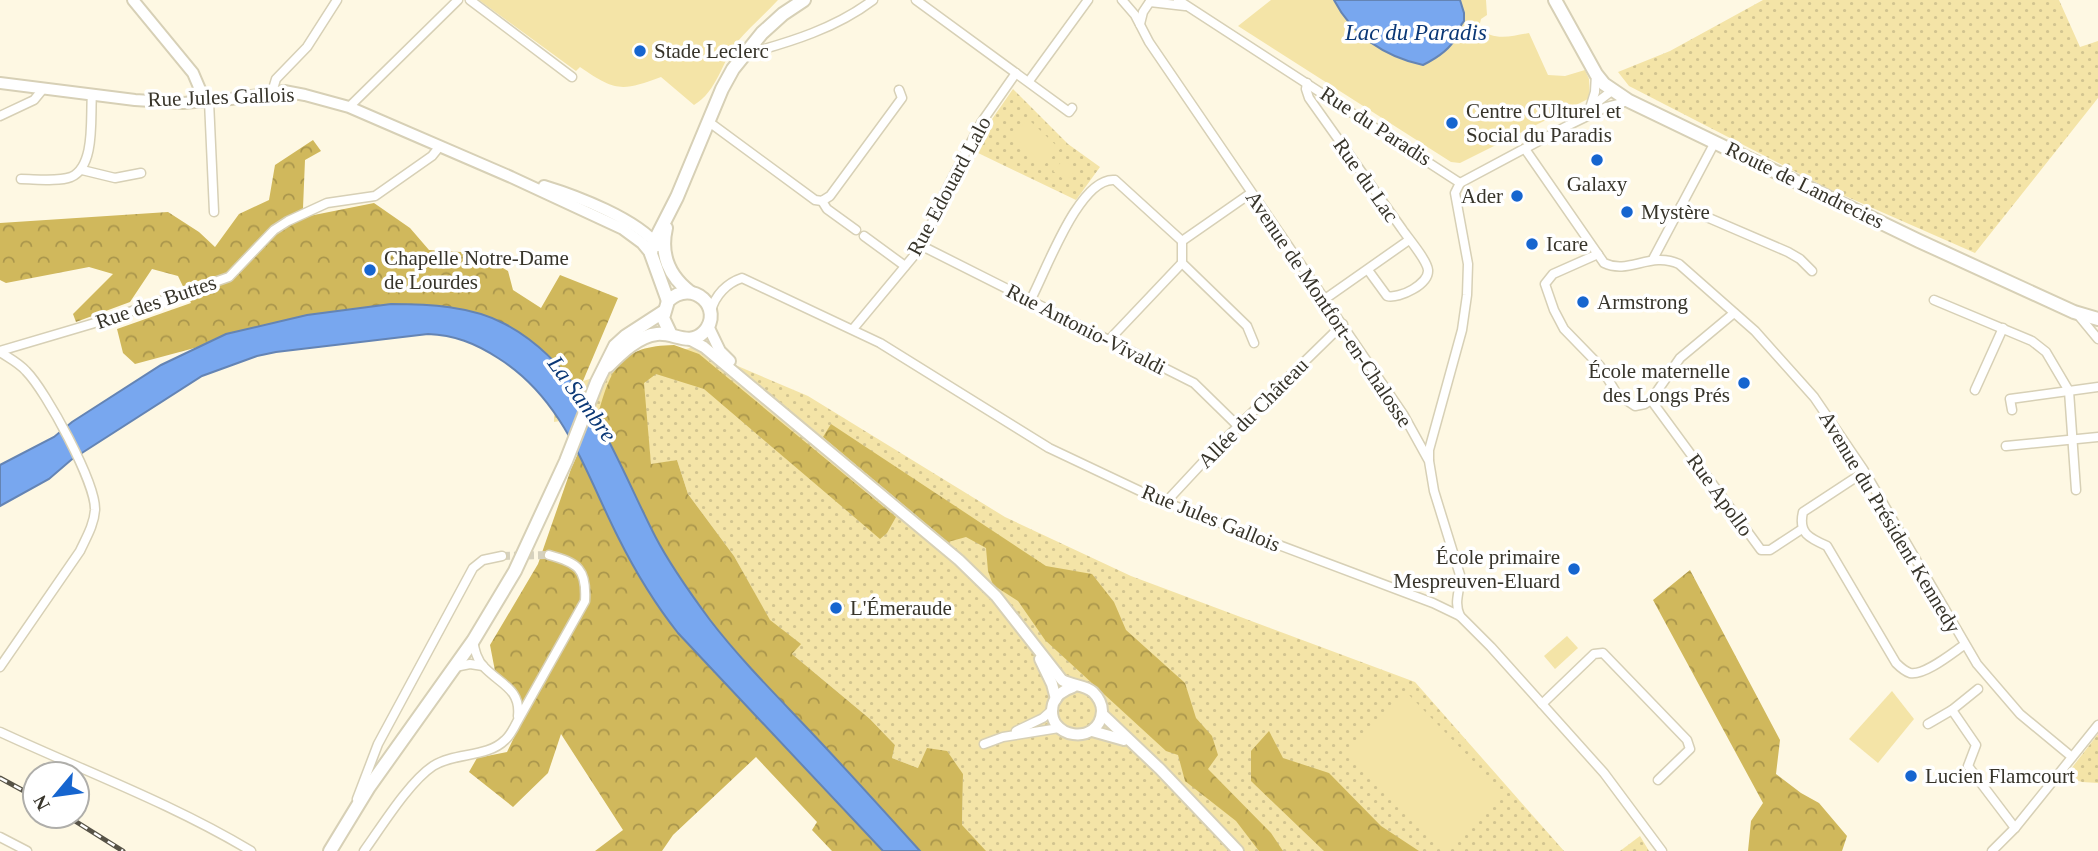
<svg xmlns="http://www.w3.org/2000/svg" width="2098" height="851" font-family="'Times New Roman',serif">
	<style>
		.grass { fill: url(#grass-dots) }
		.forest { fill: url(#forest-crowns) }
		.park { fill: #f4e4a7 }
		.water { fill: #78a7ef; stroke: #6484b4; stroke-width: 2 }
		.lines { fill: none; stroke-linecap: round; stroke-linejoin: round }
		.minor-tunnel { stroke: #d6d1be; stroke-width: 8; stroke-dasharray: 8 4; stroke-linecap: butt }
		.minor-casing { stroke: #d7d0b6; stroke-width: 11 }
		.tertiary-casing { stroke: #d7d0b6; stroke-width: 14 }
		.secondary-casing { stroke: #d7d0b6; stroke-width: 16 }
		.minor { stroke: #fff; stroke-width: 8 }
		.tertiary { stroke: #fff; stroke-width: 10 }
		.secondary { stroke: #fff; stroke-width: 12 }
		.rail-casing { stroke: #575347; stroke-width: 5 }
		.rail { stroke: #fff; stroke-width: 2.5; stroke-dasharray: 8; stroke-linecap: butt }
		.poi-dot { fill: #1665cf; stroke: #fff; stroke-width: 2.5 }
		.labels { text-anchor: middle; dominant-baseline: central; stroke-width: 7; stroke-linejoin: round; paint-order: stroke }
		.poi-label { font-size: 21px; fill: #37342a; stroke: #fff; text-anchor: start }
		.street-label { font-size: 21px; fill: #37342a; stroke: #fff }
		.water-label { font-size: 23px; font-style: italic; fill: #0b3876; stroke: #fff }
	</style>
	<defs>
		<pattern id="grass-dots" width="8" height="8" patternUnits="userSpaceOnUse" patternTransform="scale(1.75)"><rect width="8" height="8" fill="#f4e4a7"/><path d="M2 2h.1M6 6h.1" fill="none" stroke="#d2c490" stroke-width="1.8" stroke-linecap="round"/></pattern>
		<pattern id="forest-crowns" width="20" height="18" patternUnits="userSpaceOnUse" patternTransform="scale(1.75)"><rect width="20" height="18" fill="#d0b85c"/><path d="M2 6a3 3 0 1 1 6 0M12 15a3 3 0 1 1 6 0" fill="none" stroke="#aa964c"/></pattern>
	</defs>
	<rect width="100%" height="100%" fill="#fef8e3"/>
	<g class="grass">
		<polygon points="1763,0 2059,0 2080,47 2098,41 2098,98 1975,253 1827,188 1629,86 1618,72 1670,51"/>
		<polygon points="1013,89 1068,144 1100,167 1076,200 976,152 990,122"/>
		<polygon points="693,347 808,396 1005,517 1131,576 1415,682 1564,851 965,851 962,825 963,774 918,768 892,758 895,745 870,719 792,654 800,644 770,621 734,556 688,494 677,460 651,465 645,407 554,422 554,390"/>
		<polygon points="2098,734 2098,783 2082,782 2072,779 2067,774"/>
		<polygon points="1640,836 1649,851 1620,851"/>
	</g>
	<g class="forest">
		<polygon points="313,140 321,151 305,160 303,208 309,216 374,203 410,228 429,250 477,253 508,271 513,290 541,308 560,275 618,298 580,388 507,329 254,332 135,364 123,353 117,329 191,303 178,276 152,269 130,302 76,322 73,314 113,274 89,267 6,283 0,280 0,223 168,212 199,232 215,247 239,214 269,200 275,165"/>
		<path d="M674,345l25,9 197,163 -9,16 -7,6 -176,-150 -48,-15 -12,9 7,81 26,-4 11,34 46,62 36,64 31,24 -9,10 78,65 25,26 -3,13 26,10 9,-20 20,3 16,23 -1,51 24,26h-154l-20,-21 5,-8 -61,-65 -83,78 -11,16h-67l28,-21 -62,-96 -13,39 -35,34 -44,-35 8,-14 30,-6 21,-44 -33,-37 -5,-26 48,-81 33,-95 24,-54h3c13,-48 23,-69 76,-70z"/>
		<polygon points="831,424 1046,566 1092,574 1114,602 1126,630 1185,683 1196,718 1212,736 1218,755 1208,769 1271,833 1283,851 1259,851 1236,821 1185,781 1178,755 1166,751 1045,640 1018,601 993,585 988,571 986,548 966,537 948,542 823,437"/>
		<polygon points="1690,570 1780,740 1776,774 1801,793 1819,803 1847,836 1842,851 1748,851 1751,821 1763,803 1653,600"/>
		<polygon points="1269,731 1283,758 1329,773 1381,826 1419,851 1324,851 1251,781 1251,751"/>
	</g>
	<g class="park">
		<path d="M479,0h299c-13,14 -28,27 -40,41 -16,20 -21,51 -44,64l-33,-28c-40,15 -46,14 -81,-10l-4,4z"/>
		<path d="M1271,0h215l1,15 -6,4 -2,8c14,15 32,9 50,6l19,42 17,1 20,-6 4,9 1,19 -130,65 -9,-1 -213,-136z"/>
		<polygon points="1028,119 1060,149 1044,165 1013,135"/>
		<polygon points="1064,159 1076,170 1066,181 1053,171"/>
		<polygon points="1567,636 1578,648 1555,669 1544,656"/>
		<polygon points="1892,691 1914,719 1878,763 1849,739"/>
		<polygon points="1409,695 1505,794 1446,851 1350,753"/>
	</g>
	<g class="water">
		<path d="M1334,0h126l4,13v8c-5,5 -4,10 -8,16 -6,13 -21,22 -33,28 -38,-8 -71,-30 -89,-65z"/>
		<path d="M391,304c37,0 81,2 114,20 81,43 111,136 150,212 15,29 35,57 55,84 30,39 65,74 99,110 38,40 74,80 111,121h-37l-205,-218c-23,-29 -43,-62 -60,-96 -33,-65 -54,-138 -120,-179 -23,-15 -44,-23 -70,-24l-152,18 -19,4 -55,20 -131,84 -22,19 -49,27v-41l54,-28 18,-15 89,-57 65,-31 81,-19z"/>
	</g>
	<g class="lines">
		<polyline class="minor-tunnel" points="502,556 549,555"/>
		<g class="minor-casing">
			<g id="minor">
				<polyline points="470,0 572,77"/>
				<polyline points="916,0 1069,112 1072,108"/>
				<path d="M1122,0l13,15 14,27 254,372 26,47 5,30 26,84c1,15 -7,26 0,41"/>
				<polyline points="1178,0 1460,183"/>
				<polyline points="1150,2 1185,6"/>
				<polyline points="1140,24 1143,12 1151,0"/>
				<path d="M746,54c45,-12 90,-26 127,-54"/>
				<polyline points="1029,81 1088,0"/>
				<path d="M1307,83l-1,6 3,9c31,44 62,88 93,131 6,9 25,31 26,41 1,14 -28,29 -41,26l-19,-26"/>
				<polyline points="272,92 276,79 307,47 337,0"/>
				<polyline points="209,101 214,212"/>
				<polyline points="1591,105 1595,92 1596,74"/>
				<polyline points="349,107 458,0"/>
				<polyline points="0,116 34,100 43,89"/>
				<polyline points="1575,119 1613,90"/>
				<polyline points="709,122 815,200 822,201 830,196 902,98 899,90"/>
				<path d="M1525,149l79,114c25,12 46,-12 75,1l76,67 59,66 49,72 114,195 43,50 52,43"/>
				<polyline points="82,170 115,178 141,173"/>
				<path d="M21,179c14,0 37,3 50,-2 25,-11 19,-60 21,-83"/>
				<polyline points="1460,183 1567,126 1606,107 1629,101"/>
				<polyline points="822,201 827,209 856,230"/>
				<polyline points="1681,206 1788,252 1800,259 1812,271"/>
				<polyline points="864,236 905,266"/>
				<polyline points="1182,241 1182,263 1247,326 1254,343"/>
				<polyline points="1182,241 1251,193"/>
				<polyline points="922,246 1194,383 1239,427"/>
				<polyline points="1598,254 1553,274 1545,284 1554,310 1564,329 1600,366 1617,394 1635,406 1645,404 1651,400 1680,358 1734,313"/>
				<polyline points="1653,259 1715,142"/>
				<polyline points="1325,299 1409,240"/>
				<polyline points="1934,300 2032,341 2046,352 2069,391 2076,490"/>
				<path d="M1030,301c15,-27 49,-125 85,-121l67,61"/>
				<path d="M711,311c4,-16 16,-28 31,-33l138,65 169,105 110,52 274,103 27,13 31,31 113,126 58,78"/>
				<polyline points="2079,316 2098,339"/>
				<polyline points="853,329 922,246 944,194 981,123 1016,73"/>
				<polyline points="1109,340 1182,263"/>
				<polyline points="0,351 115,317 229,277 274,230 288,221 327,203 375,196 432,156 440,146"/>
				<path d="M0,352c9,6 19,11 26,19 20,20 70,112 69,139 -1,15 -9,28 -15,41l-80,116"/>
				<polyline points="1975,390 2003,328"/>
				<polyline points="1651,400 1761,550 1770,550 1802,529"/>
				<polyline points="2012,410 2010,399 2098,387"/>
				<polyline points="2006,446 2098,437"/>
				<polyline points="1429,459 1429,450 1462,330 1467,295 1468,264 1455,193 1460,183"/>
				<path d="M1864,472l-61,40c-5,21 6,26 24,34l69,117c4,4 8,8 14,10 14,3 41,-19 54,-28"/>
				<polyline points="1165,503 1219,445 1343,324"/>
				<path d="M473,641c2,10 4,19 11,26 16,17 37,22 34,49"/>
				<polyline points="455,667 470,664 483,666"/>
				<polyline points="1542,704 1594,654 1603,653 1687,740 1690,749 1658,780"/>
				<polyline points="1952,710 1976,745 1968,766 2015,828"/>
				<polyline points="1928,724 1952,710 1978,689"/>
				<polyline points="1016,731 1043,718 1053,709"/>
				<path d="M0,732c84,39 171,71 251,119"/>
				<polyline points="984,744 1003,737 1059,728"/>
				<polyline points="357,799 378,744 473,568 483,560 502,556"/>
				<polyline points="0,837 27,851"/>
				<path d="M364,851c18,-25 45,-69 69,-85 22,-14 54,-8 72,-26 5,-4 9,-12 12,-18l68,-121c2,-32 -7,-38 -36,-46"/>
				<polyline points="1992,851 2015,828 2098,725"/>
			</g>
		</g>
		<g class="tertiary-casing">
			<g id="tertiary">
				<polyline points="133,0 193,73 205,101"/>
				<polyline points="0,83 135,100 183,103 231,99 284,91 305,95 349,107 511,177 623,229 642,243 651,254"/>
				<path d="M544,186c33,10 93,33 114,60"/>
				<polyline points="708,326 720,351 730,361"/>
				<path d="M689,339l15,8 255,213 37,36 66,84c11,6 23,5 31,12 5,5 9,12 9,19 -2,36 -58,28 -49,-7 3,-9 11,-14 20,-17"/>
				<polyline points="1040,659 1052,684 1056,699"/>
				<polyline points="1102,714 1160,769 1238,851"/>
				<polyline points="1092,731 1124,740"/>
			</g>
		</g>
		<g class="secondary-casing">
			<g id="secondary">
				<polyline points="1555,0 1596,74 1604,84 1629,101 1919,241 2074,312 2098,319"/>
				<path d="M666,228c-6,26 3,48 24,64"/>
				<polyline points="668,301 651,254 652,246 677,197 722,89 733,69 762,33 783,14 804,0"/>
				<path d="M608,366c13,-13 30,-30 49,-32 17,-2 32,13 47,-2 21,-23 -11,-55 -36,-31l-5,17 8,17"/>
				<polyline points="330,851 369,787 473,641 515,571 566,461 597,382 615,346 626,336 663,312"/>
			</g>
		</g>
		<use href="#minor" class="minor"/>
		<use href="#tertiary" class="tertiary"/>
		<use href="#secondary" class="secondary"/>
		<g class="rail-casing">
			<g id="rail">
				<polyline points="0,778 35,797"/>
				<polyline points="67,816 123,851"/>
			</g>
		</g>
		<use href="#rail" class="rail"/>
	</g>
	<g class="poi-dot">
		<circle cx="640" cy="51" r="7"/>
		<circle cx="1452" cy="123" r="7"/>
		<circle cx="1597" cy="160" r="7"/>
		<circle cx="1517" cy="196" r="7"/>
		<circle cx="1627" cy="212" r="7"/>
		<circle cx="1532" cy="244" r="7"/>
		<circle cx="370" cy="270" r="7"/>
		<circle cx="1583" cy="302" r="7"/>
		<circle cx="1744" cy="383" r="7"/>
		<circle cx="1574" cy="569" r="7"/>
		<circle cx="836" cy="608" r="7"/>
		<circle cx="1911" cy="776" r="7"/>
	</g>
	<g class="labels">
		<g class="poi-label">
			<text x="654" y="51">Stade Leclerc</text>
			<text x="1466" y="111">Centre CUlturel et<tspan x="1466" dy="24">Social du Paradis</tspan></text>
			<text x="1597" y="184" text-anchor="middle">Galaxy</text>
			<text x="1503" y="196" text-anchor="end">Ader</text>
			<text x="1641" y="212">Mystère</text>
			<text x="1546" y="244">Icare</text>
			<text x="384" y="258">Chapelle Notre-Dame<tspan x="384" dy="24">de Lourdes</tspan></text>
			<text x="1597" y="302">Armstrong</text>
			<text x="1730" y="371" text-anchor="end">École maternelle<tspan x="1730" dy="24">des Longs Prés</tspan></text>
			<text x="1560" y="557" text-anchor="end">École primaire<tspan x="1560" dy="24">Mespreuven-Eluard</tspan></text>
			<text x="850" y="608">L'Émeraude</text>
			<text x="1925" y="776">Lucien Flamcourt</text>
		</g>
		<g class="street-label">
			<text transform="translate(221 97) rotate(-2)">Rue Jules Gallois</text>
			<text transform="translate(1376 126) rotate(33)">Rue du Paradis</text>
			<text transform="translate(1366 180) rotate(55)">Rue du Lac</text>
			<text transform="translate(1805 185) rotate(26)">Route de Landrecies</text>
			<text transform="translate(949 186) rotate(-62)">Rue Edouard Lalo</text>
			<text transform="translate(156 302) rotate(-19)">Rue des Buttes</text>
			<text transform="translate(1329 309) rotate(56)">Avenue de Montfort-en-Chalosse</text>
			<text transform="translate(1086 329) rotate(27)">Rue Antonio-Vivaldi</text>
			<text transform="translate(1253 413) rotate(-45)">Allée du Château</text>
			<text transform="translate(1720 495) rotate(54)">Rue Apollo</text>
			<text transform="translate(1211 518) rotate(22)">Rue Jules Gallois</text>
			<text transform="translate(1890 522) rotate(59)">Avenue du Président Kennedy</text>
		</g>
		<g class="water-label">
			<text x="1416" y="32">Lac du Paradis</text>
			<text transform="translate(582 399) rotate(54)">La Sambre</text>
		</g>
	</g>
	<g transform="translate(56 795) rotate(241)"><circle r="33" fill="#ffffff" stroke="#afaeaa" stroke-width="2"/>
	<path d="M0-5L12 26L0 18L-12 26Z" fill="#1665cf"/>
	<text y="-10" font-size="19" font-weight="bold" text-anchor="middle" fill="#37342a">N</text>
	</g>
</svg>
